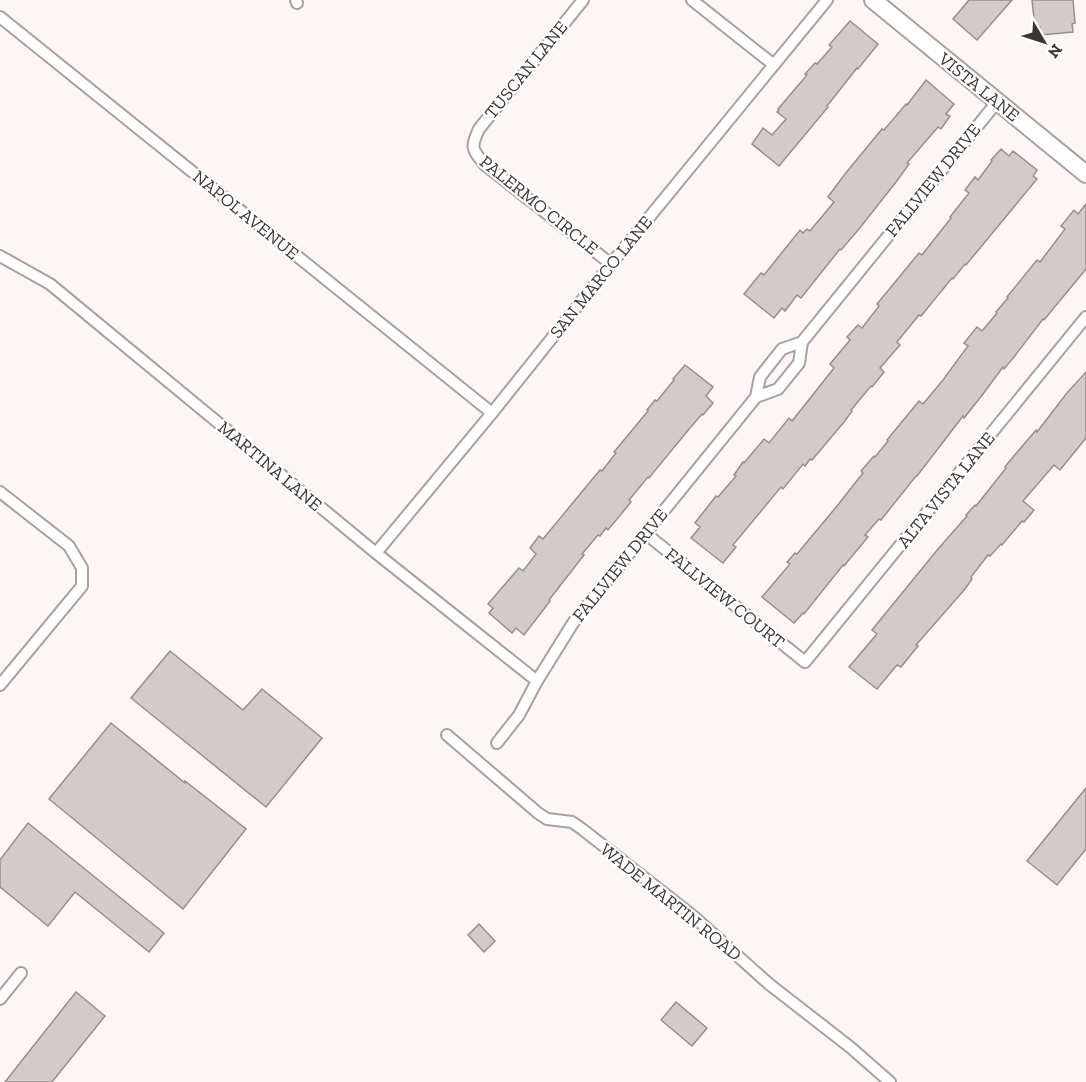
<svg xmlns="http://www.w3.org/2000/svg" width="1086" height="1082" font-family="'Zilla Slab',serif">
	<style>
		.building { fill: #d1ccc9; stroke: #95908e; stroke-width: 1.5 }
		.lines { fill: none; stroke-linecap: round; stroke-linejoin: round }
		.street-casing { stroke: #a7a2a0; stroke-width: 14 }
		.secondary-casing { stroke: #a7a2a0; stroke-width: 20 }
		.street { stroke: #fff; stroke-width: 10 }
		.secondary { stroke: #fff; stroke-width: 16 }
		.labels { text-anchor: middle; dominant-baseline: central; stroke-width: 4.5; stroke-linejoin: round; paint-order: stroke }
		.street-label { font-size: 18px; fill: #393736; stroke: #fff }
	</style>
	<rect width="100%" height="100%" fill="#fcf7f4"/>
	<g class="building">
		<polygon points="969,0 1012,0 977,40 953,19"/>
		<polygon points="1032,0 1073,0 1075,23 1072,24 1073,32 1041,35 1040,27 1035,28"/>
		<polygon points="850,21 878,44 858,69 857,68 827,106 828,107 779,166 752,144 763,128 772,135 786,119 777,112 779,110 778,109 807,75 805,74 815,63 817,64 832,47 829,45"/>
		<polygon points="926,80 954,104 946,114 950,116 941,129 938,127 907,163 909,164 896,182 859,229 841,250 840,249 801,298 797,295 785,311 782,308 774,318 744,294 761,273 764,275 800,230 803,233 807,229 810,231 834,202 828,197 845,174 882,129 884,130 906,104 907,105"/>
		<polygon points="1001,149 1009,156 1013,151 1037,170 1033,176 1037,179 966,265 965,264 953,279 952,278 921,316 919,315 897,342 900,345 880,368 884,372 872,387 871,386 851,410 852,411 844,422 812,460 810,459 805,466 803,464 783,489 781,487 733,545 736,547 723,563 691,538 700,527 695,523 716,496 718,497 736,476 734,475 743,462 744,463 764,439 769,443 789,418 792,421 834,368 830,364 850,340 847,337 858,325 862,328 879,306 877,304 919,253 922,255 951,218 950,217 969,193 965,190 975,177 978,180 992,161 991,160"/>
		<polygon points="1086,204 1086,269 1044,320 1043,319 1014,357 1004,369 1003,367 983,394 964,418 963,416 917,476 916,476 881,520 879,519 865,535 868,537 858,549 844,566 843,565 804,614 803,613 794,623 762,597 790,564 787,562 795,553 797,554 837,506 863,473 861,471 874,456 875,457 888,441 887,440 919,401 923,404 943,380 968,346 964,343 977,327 982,331 997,313 996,312 1008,298 1007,297 1037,260 1040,262 1065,229 1061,226 1074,210 1078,214"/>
		<polygon points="685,365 713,387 706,396 713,403 703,415 702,414 690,428 649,478 648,477 629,500 631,502 608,530 606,528 600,536 598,535 582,554 584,555 549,600 550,601 524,635 516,628 512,633 489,613 493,608 488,604 519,568 523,571 536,554 530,548 539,536 543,539 600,470 602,471 616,453 614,452 648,411 647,410 655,400 657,401 674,380 673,379"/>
		<polygon points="1086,372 1086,438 1060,470 1054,465 1023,501 1034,510 1024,522 1022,521 1002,545 1001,544 990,556 988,555 971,577 972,579 965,589 916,645 918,646 901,667 897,665 877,689 849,667 877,634 872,630 938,549 967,516 966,515 975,505 976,506 1006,468 1005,467 1013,457 1036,430 1037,432 1067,393"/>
		<polygon points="170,651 243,710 262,689 322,738 266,807 131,698"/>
		<polygon points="111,723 185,783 185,781 246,829 183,909 49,799"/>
		<polygon points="1086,788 1086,849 1057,885 1027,861"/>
		<polygon points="28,823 164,933 149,952 75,892 48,926 0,887 0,860"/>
		<polygon points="479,924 495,941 484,952 468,935"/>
		<polygon points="76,992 105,1016 52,1082 5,1082"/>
		<polygon points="676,1002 707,1028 692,1046 661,1020"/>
	</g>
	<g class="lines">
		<g class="street-casing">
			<g id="street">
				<polyline points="296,0 297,3"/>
				<path d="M583,0l-104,129c-9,19 -7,20 6,36l126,99"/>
				<polyline points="692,0 774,65"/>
				<polyline points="0,17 492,413"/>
				<polyline points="0,256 50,284 376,553 537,681"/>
				<polyline points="756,397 778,389 799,363 802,342 997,102"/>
				<polyline points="0,492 69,546 82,568 82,586 0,685"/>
				<polyline points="645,533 805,662 1086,317"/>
				<polyline points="376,553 492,413 611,264 827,0"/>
				<polyline points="447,735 538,813 547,819 572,822 582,829 693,916 769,984 850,1047 890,1082"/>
				<polyline points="497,743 519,715 537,681 573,623 756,397 760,377 782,349 802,342"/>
				<polyline points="0,999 21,973"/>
			</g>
		</g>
		<g class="secondary-casing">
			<polyline id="secondary" points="873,0 1086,174"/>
		</g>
		<use href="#street" class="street"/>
		<use href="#secondary" class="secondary"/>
	</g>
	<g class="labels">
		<g class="street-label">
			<text transform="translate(526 70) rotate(-51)">TUSCAN LANE</text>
			<text transform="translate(979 87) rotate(39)">VISTA LANE</text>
			<text transform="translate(933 180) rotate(-51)">FALLVIEW DRIVE</text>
			<text transform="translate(539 205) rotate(39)">PALERMO CIRCLE</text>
			<text transform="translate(246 215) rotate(39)">NAPOL AVENUE</text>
			<text transform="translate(601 277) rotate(-51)">SAN MARCO LANE</text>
			<text transform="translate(270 466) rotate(40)">MARTINA LANE</text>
			<text transform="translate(946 490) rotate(-51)">ALTA VISTA LANE</text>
			<text transform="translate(620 565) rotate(-51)">FALLVIEW DRIVE</text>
			<text transform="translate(725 598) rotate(39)">FALLVIEW COURT</text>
			<text transform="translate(671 902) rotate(39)">WADE MARTIN ROAD</text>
		</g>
	</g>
	<g transform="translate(1044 42) rotate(129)" stroke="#ffffff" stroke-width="4.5" paint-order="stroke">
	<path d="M0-4.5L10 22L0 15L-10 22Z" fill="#393736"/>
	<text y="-9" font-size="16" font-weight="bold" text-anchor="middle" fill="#393736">N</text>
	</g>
</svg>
